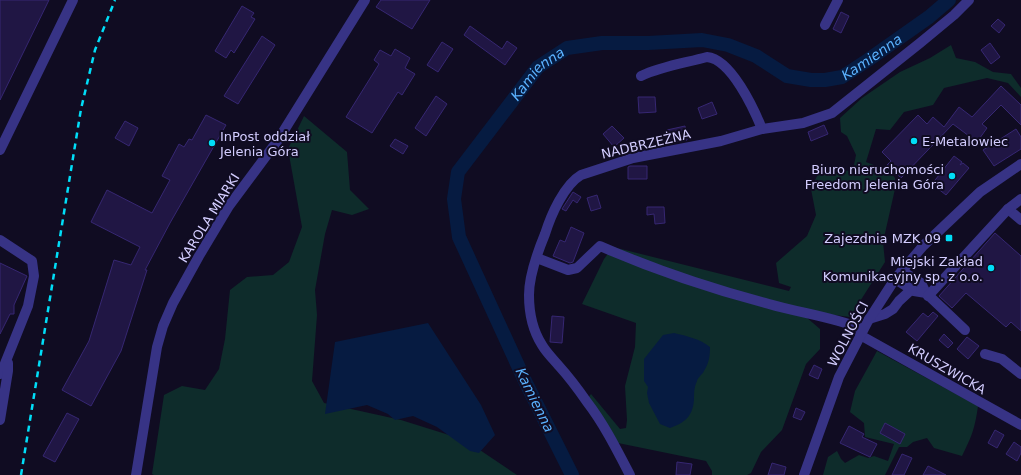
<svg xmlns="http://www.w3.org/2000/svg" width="1021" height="475" font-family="'DejaVu Sans',sans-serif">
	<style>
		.green { fill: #0e2c2b }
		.water { fill: #061b41 }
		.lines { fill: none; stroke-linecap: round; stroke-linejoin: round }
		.river { stroke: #061b41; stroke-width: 14 }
		.building { fill: #201644; stroke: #362772 }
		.minor { stroke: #373385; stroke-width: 10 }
		.rail { stroke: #00def8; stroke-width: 2.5; stroke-dasharray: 6 5; stroke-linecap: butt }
		.poi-dot { fill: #00def8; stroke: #100c22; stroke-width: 1.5 }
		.labels { text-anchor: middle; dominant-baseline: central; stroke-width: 4; stroke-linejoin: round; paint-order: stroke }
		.poi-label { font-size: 13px; fill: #d3cdff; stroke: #100c22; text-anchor: end }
		.street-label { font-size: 13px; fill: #d3cdff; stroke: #100c22 }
		.water-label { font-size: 14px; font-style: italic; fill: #5bb2ff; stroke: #100c22 }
	</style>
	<rect width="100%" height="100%" fill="#100c22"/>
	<g class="green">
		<polygon points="951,45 956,58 975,62 993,72 1011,74 1021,88 1021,97 1008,83 987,78 944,88 933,105 904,112 890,130 876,129 866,162 889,171 895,178 895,189 883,242 885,262 850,317 811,312 806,317 820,329 820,349 806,364 782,430 761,452 751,473 747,475 712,475 712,471 706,461 618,443 588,398 591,394 620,429 626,428 627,420 625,386 635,347 636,323 582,304 604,259 613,247 789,291 791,287 779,283 776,263 807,236 816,215 811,189 818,174 853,170 856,155 847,136 841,132 840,118 862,98 900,72 930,58"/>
		<polygon points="304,116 347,152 350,190 369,209 352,215 332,210 325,234 315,290 317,315 312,381 324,403 401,420 465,440 517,475 154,475 152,474 164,395 182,386 205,390 219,369 225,339 230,290 247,277 273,275 289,262 302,227 288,149"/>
		<path d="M877,351l101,55c-3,22 -6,30 -16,50l-28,-8 -7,-10 -14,4 -6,5h-8l-14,28h-62l5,-18 9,-6 4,8 4,4 14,-8 9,3 6,-2 14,5 6,-17 -29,-7 -1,-14 -14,-11 5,-21z"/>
	</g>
	<g class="water">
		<polygon points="428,323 481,405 495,435 479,453 470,451 437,427 413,416 395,420 388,414 367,405 325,414 335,342"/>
		<path d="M674,333c13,3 26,6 36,14 0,9 -1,16 -6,24 -2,4 -6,6 -7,10 -3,6 -3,12 -3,18 -1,18 -10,24 -24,29l-10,-4 -11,-21 -2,-10 1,-6 -4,-6v-22l19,-24z"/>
	</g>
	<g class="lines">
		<path class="river" id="s1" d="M572,475l-47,-94 -66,-144 -5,-38 4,-27 80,-105 29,-19 35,-5h46l54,-3 26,5 28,11 31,20 24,4h14l17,-3 26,-17 61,-43 20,-17"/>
	</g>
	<g class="building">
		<polygon points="0,0 49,0 0,100"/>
		<polygon points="381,0 430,0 412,29 376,7"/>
		<polygon points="242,6 254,13 251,17 255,19 234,53 231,50 226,58 215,51"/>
		<polygon points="841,12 849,16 841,33 833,29"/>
		<polygon points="998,19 1005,25 999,33 991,26"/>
		<polygon points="470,26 502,49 507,41 517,48 505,65 464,35"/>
		<polygon points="262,36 275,45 238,104 224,96"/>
		<polygon points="442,42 453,49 438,72 427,65"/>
		<polygon points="990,43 1000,57 991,64 981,50"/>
		<polygon points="395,49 410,58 405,68 415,74 402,95 398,92 372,133 346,117 379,64 374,60 380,50 391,56"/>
		<polygon points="1001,86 1021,105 1021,125 1001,105 982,124 987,128 977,142 953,124 901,178 887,165 891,161 882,152 918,115 927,124 933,117 944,127 959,107 972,117"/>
		<polygon points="436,96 447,104 426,136 415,128"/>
		<polygon points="638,97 655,97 656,112 639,113"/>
		<polygon points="712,102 717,114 702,119 698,108"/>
		<polygon points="206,115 226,125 170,223 145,270 147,270 121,351 91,406 62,390 89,341 114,260 131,265 140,247 91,222 107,190 152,213 170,180 162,176 179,144 184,147 189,139 192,140"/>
		<polygon points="125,121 138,128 129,146 115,138"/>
		<polygon points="824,125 828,134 811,141 808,132"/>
		<polygon points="612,126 624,138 614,147 603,134"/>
		<polygon points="685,126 687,140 669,143 667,130"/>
		<polygon points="1016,129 1021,137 1021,149 994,166 983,150"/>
		<polygon points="395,139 408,146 403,154 390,146"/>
		<polygon points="954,156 962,162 960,165 963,163 969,168 946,195 932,184"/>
		<polygon points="630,166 647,166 647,179 628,179 628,167"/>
		<polygon points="573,192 581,197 577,203 573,200 566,211 562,209"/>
		<polygon points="597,195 601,208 591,211 587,198"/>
		<polygon points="647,207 664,207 665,223 655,224 654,214 647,215"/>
		<polygon points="571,227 584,233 573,262 570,263 553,256 560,240 565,242"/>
		<polygon points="995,233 1021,256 1021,331 1011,322 1006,327 966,293 952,308 939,296"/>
		<polygon points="0,263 27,276 14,305 14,314 10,314 0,334"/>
		<polygon points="933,312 938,316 917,341 906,332 923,313 928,317"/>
		<polygon points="552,316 564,317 562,343 550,342"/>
		<polygon points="944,334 953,343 948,348 939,340"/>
		<polygon points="967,337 979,346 968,359 957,349"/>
		<polygon points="814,365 822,369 818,379 809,375"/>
		<polygon points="796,408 805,412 801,420 793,417"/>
		<polygon points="67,413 79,419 55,462 43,456"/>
		<polygon points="885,423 905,434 900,444 880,433"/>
		<polygon points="849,426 864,434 862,437 877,444 870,457 840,443"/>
		<polygon points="995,430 1004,435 997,448 988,443"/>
		<polygon points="1014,442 1021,447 1021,453 1017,461 1006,454"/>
		<polygon points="902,454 912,458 904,475 892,475"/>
		<polygon points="677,462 692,464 690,475 676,475"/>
		<polygon points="772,463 786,467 784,475 768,475"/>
		<polygon points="928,466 946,475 923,475"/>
	</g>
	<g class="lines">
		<g class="minor">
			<polyline points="825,25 838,0"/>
			<path d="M641,76c21,-10 44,-13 66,-19 24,2 47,52 55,72"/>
			<polyline points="0,150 73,0"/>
			<polyline points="1008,209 1021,220"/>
			<polyline points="0,240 32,261 34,276 28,306 2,371 0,374"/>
			<path d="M537,258l31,12 9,-2 23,-22c55,24 112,43 169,58 31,9 64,13 94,25"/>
			<polyline points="902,271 921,283 926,293"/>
			<polyline points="895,279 914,291 926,293 965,330"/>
			<polyline points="928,296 1008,209 1021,199"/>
			<polyline points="869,319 885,314 893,309 899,301 912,289"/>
			<polyline points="860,335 1021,425"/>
			<polyline points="985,354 1002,359 1021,374"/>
			<polyline points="0,420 8,371 8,363"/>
			<polyline points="136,475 157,347 163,326 173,303 199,256 229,206 278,140 365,0"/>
			<path d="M630,475c-13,-25 -26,-51 -43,-73 -9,-13 -18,-25 -28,-36 -6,-7 -13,-14 -17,-21 -9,-14 -13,-33 -13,-50 0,-19 9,-44 16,-61 6,-19 19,-49 36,-59l52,-17 88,-17 41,-12 41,-6 29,-10 88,-70 34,-28 15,-15"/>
			<polyline points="804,475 839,377 868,321 895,279 923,246 980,192 1021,164"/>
		</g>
		<polyline class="rail" points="21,475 81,109 95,50 115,0"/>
	</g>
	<g class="poi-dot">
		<circle cx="914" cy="141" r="4"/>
		<circle cx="212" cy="143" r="4"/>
		<circle cx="952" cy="176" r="4"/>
		<rect x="945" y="234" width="8" height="8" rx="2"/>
		<circle cx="991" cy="268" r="4"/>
	</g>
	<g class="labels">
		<g class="poi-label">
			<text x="220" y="136" text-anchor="start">InPost oddział<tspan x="220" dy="15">Jelenia Góra</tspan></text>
			<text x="922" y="141" text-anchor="start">E-Metalowiec</text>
			<text x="944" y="169">Biuro nieruchomości<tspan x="944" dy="15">Freedom Jelenia Góra</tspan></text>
			<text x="941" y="238">Zajezdnia MZK 09</text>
			<text x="983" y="261">Miejski Zakład<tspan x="983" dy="15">Komunikacyjny sp. z o.o.</tspan></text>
		</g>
		<g class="street-label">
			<text transform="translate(646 144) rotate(-13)">NADBRZEŻNA</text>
			<text transform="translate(209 218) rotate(-58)">KAROLA MIARKI</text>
			<text transform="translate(848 334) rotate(-62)">WOLNOŚCI</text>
			<text transform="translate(947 369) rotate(30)">KRUSZWICKA</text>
		</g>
		<g class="water-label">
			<text stroke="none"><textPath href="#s1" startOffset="816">Kamienna</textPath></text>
			<text stroke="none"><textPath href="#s1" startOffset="456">Kamienna</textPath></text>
			<text transform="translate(535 400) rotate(64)">Kamienna</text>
		</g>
	</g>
</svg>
